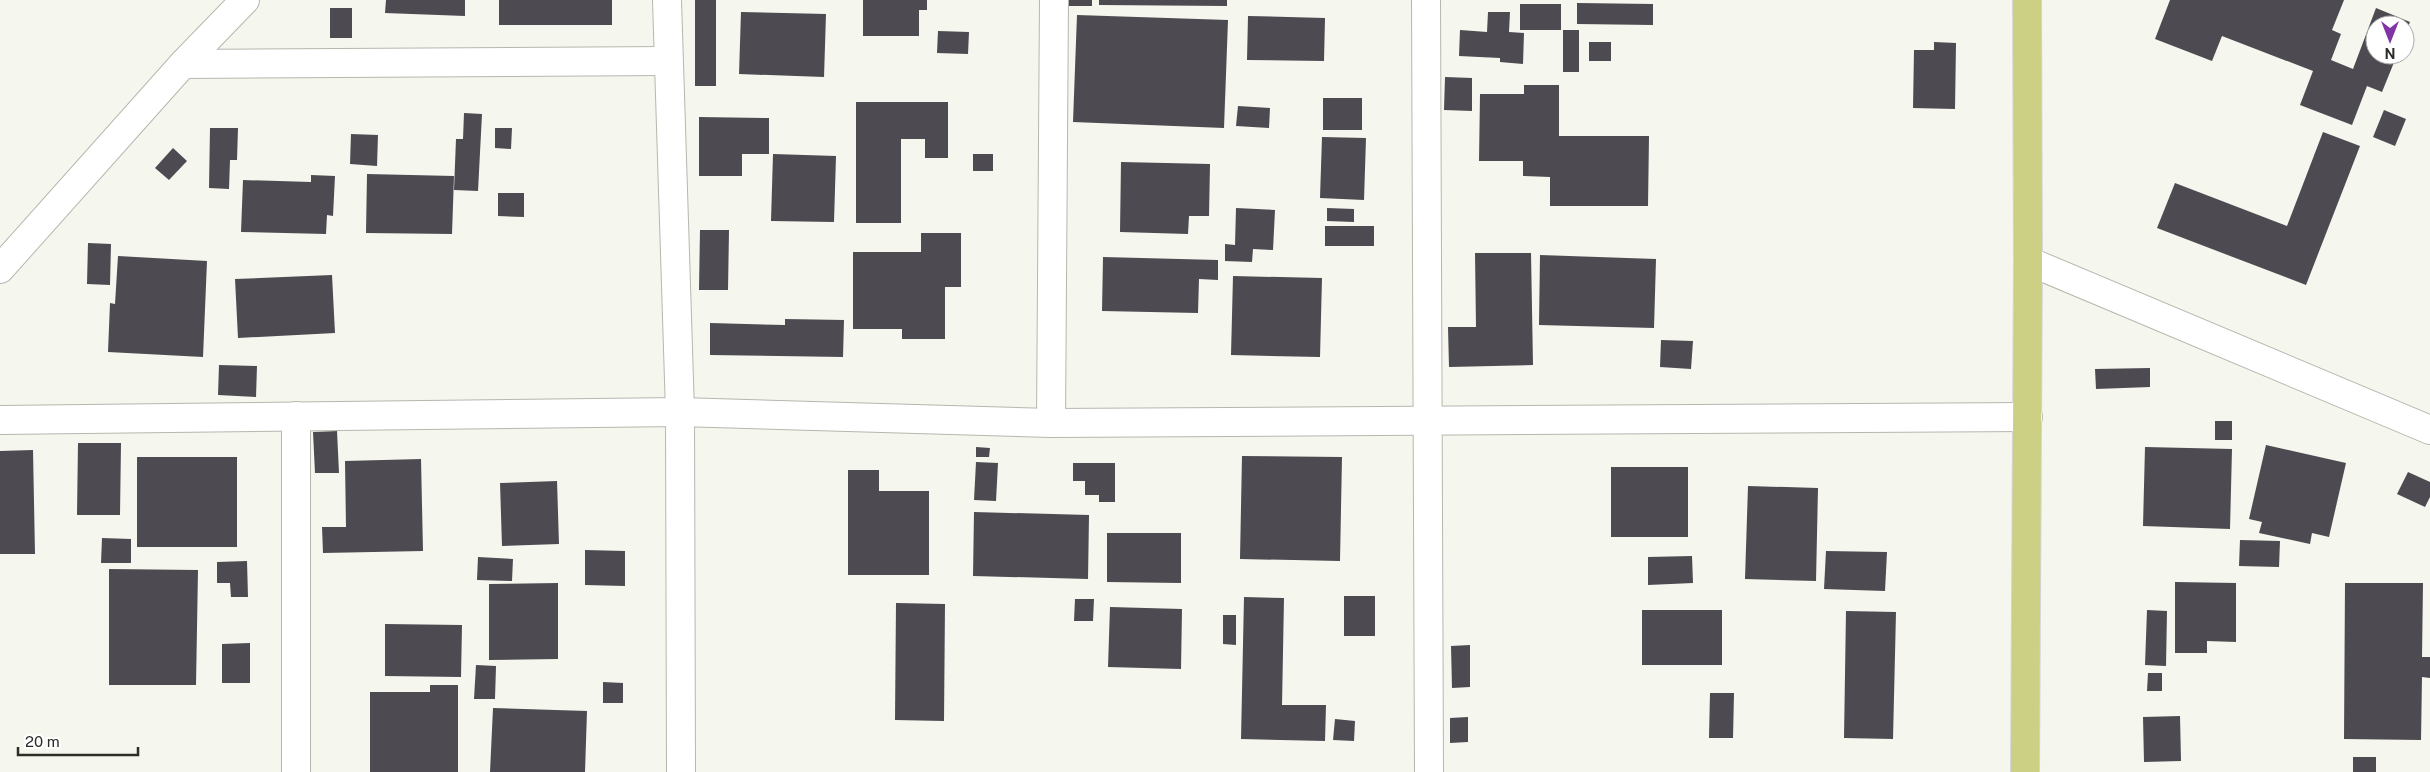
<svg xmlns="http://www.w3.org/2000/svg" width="2430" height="772" font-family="'Public Sans',sans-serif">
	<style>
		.building { fill: #4e4a51 }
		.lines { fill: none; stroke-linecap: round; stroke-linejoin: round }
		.street-casing { stroke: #b6b7ae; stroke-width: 30 }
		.primary-casing { stroke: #d5d5d4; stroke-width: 30 }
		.street { stroke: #fff; stroke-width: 28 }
		.primary { stroke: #cbd085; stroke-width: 28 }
	</style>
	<rect width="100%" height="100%" fill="#f5f6ed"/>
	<g class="building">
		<polygon points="386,0 465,0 465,16 385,13"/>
		<rect x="499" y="0" width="113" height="25"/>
		<rect x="695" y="0" width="21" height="86"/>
		<polygon points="863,0 927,0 927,10 919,10 919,36 863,36"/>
		<rect x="1067" y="0" width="25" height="6"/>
		<polygon points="1099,0 1227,0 1227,6 1099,5"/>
		<polygon points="2170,0 2344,0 2332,30 2341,34 2331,60 2353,69 2376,8 2410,22 2405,34 2405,25 2375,25 2375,55 2397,55 2382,92 2367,86 2352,125 2300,105 2313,71 2222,36 2212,61 2155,39"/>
		<polygon points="1577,3 1653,4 1653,25 1577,24"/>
		<rect x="1520" y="4" width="41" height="26"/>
		<rect x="330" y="8" width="22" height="30"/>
		<polygon points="741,12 826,14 824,77 739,74"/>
		<polygon points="1488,12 1510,12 1509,32 1524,33 1523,64 1500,62 1500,58 1459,56 1460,30 1487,32"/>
		<polygon points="1077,15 1228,20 1224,128 1073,122"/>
		<polygon points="1248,16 1325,18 1324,61 1247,60"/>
		<rect x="1563" y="30" width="16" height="42"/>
		<polygon points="938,31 969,32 968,54 937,53"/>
		<rect x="1589" y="42" width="22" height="19"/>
		<polygon points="1934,42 1956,43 1955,109 1913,108 1914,50 1934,50"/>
		<polygon points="1445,77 1472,78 1472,111 1444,110"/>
		<polygon points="1524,85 1559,85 1559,136 1649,136 1648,206 1550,206 1550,177 1523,176 1523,161 1479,161 1480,94 1524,94"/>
		<rect x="1323" y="98" width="39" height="32"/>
		<polygon points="856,102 948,102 948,158 925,158 925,139 901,139 901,223 856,223"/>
		<polygon points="1238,106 1270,108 1269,128 1236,126"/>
		<polygon points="2384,110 2406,119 2395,146 2373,137"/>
		<polygon points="464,113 482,114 478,191 454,190 456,139 463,139"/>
		<polygon points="699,117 769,118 769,154 742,154 742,176 699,176"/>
		<polygon points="210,128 238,128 237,160 230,160 229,189 209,188"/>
		<polygon points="495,128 512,128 511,149 495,148"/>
		<polygon points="2323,132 2360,146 2306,285 2157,228 2175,183 2287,226"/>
		<polygon points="351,134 378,135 377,166 350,164"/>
		<polygon points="1322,137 1366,138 1364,200 1320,198"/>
		<polygon points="173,148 187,161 169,180 155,168"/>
		<polygon points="773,154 836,156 834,222 771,221"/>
		<rect x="973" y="154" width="20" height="17"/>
		<polygon points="1121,162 1210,164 1209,216 1189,216 1188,234 1120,232"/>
		<polygon points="367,174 454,176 452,234 366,233"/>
		<polygon points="311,175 335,176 333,216 327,215 326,234 241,232 243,180 311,182"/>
		<polygon points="498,193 524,193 524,217 498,216"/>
		<polygon points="1236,208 1275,210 1273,250 1253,249 1252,262 1225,261 1225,244 1235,245"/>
		<polygon points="1327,208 1354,209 1354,222 1327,221"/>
		<rect x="1325" y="226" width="49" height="20"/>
		<polygon points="700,230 729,230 728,290 699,290"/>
		<polygon points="921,233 961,233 961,287 945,287 945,339 902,339 902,329 853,329 853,252 921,252"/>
		<polygon points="88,243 111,244 110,285 87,284"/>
		<polygon points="1475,253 1531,253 1533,365 1449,367 1448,327 1476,327"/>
		<polygon points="1540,255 1656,259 1654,328 1539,325"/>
		<polygon points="118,256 207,261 203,357 108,352 110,303 115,304"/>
		<polygon points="1103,257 1218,260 1218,280 1199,279 1198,313 1102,311"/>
		<polygon points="332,275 335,333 238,338 235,279"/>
		<polygon points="1233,276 1322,278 1320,357 1231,355"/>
		<polygon points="785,319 844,320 843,357 710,355 710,323 785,325"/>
		<polygon points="1661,340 1693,341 1691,369 1660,367"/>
		<polygon points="219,365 257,366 256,397 218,395"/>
		<polygon points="2150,368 2150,387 2096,389 2095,369"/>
		<rect x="2215" y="421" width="17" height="19"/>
		<polygon points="337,431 339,473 315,473 313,432"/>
		<polygon points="78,443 121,443 120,515 77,515"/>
		<polygon points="2266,445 2346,463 2329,537 2312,533 2310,544 2259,533 2262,522 2249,519"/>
		<polygon points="976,447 990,448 989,457 976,457"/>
		<polygon points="2145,447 2232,449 2230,529 2143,526"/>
		<polygon points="33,450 35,554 0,554 0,451"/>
		<polygon points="1242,456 1342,457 1340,561 1240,559"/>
		<rect x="137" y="457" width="100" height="90"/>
		<polygon points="421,459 423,551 323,553 322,527 346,527 345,461"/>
		<polygon points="976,462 998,463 996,501 974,500"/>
		<polygon points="1073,463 1115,463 1115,502 1099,502 1099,495 1085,495 1085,481 1073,481"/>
		<rect x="1611" y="467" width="77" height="70"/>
		<polygon points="848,470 879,470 879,491 929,491 929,575 848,575"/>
		<polygon points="2408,472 2430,482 2430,497 2425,507 2397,494"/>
		<polygon points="557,481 559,544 502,546 500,483"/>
		<polygon points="1748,486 1818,488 1816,581 1745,579"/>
		<polygon points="974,512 1089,515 1088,579 973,576"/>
		<polygon points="1107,533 1181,533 1181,583 1107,582"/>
		<polygon points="102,538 131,539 131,563 101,563"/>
		<polygon points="2240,540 2280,541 2279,567 2239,566"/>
		<polygon points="585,550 625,551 625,586 585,585"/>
		<polygon points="1826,551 1887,552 1885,591 1824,589"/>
		<polygon points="1692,556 1693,583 1648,585 1648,557"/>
		<polygon points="478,557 513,559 512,581 477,580"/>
		<polygon points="247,561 248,597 231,597 230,583 217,583 217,562"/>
		<polygon points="109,569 198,570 196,685 109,685"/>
		<polygon points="2175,582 2236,583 2236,642 2207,641 2207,653 2175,653"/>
		<polygon points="558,583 558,659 489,660 489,584"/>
		<polygon points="2345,583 2423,583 2422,657 2430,657 2430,678 2422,677 2421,740 2344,739"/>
		<rect x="1344" y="596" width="31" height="40"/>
		<polygon points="1244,597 1284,598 1282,705 1326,705 1325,741 1241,739"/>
		<polygon points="1075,599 1094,599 1093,621 1074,621"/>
		<polygon points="896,603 945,604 944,721 895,720"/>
		<polygon points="1110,607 1182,609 1181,669 1108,667"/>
		<rect x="1642" y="610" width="80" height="55"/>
		<polygon points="2147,610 2167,611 2166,666 2145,665"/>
		<polygon points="1846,611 1896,612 1893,739 1844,738"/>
		<polygon points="1223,615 1236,615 1236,645 1223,644"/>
		<polygon points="385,624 462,625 461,677 385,676"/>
		<polygon points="250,643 250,683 222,683 222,644"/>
		<polygon points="1470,645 1470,687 1452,688 1451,646"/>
		<polygon points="476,665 496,666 495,699 474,699"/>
		<polygon points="2148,673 2162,673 2162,691 2147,691"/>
		<polygon points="603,682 623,683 623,703 603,703"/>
		<polygon points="430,685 458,685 458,772 370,772 370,692 430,692"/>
		<polygon points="1710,693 1734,693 1733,738 1709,738"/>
		<polygon points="493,708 587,711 585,772 490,772"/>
		<polygon points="2180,716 2181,761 2144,762 2143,717"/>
		<polygon points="1468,717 1468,742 1450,743 1450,718"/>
		<polygon points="1335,719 1355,721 1354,741 1333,740"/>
		<rect x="2353" y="757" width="23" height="15"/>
	</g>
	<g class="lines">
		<g class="street-casing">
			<g id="street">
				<polyline points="667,0 680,412 681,772"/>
				<polyline points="1426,0 1429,772"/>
				<polyline points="183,64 668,61"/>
				<polyline points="2028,261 2430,430"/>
				<polyline points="0,269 183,64 245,0"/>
				<polyline points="0,420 680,412 1051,423 2028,417"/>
				<polyline points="1051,423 1054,0"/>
				<polyline points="296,772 296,416"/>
			</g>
		</g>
		<g class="primary-casing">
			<polyline id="primary" points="2025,772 2028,261 2027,0"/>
		</g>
		<use href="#street" class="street"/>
		<use href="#primary" class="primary"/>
	</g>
	<g transform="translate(2390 40) rotate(180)"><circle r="24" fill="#ffffff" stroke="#ababa9"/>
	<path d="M0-4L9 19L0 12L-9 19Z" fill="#8134a5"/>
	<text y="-8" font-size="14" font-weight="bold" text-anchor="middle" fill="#2c2c29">N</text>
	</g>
	<path d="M18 747v8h120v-8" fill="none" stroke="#2c2c29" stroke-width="2.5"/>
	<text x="25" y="747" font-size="15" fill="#2c2c29" stroke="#ffffff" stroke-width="4" paint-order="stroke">20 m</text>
</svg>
